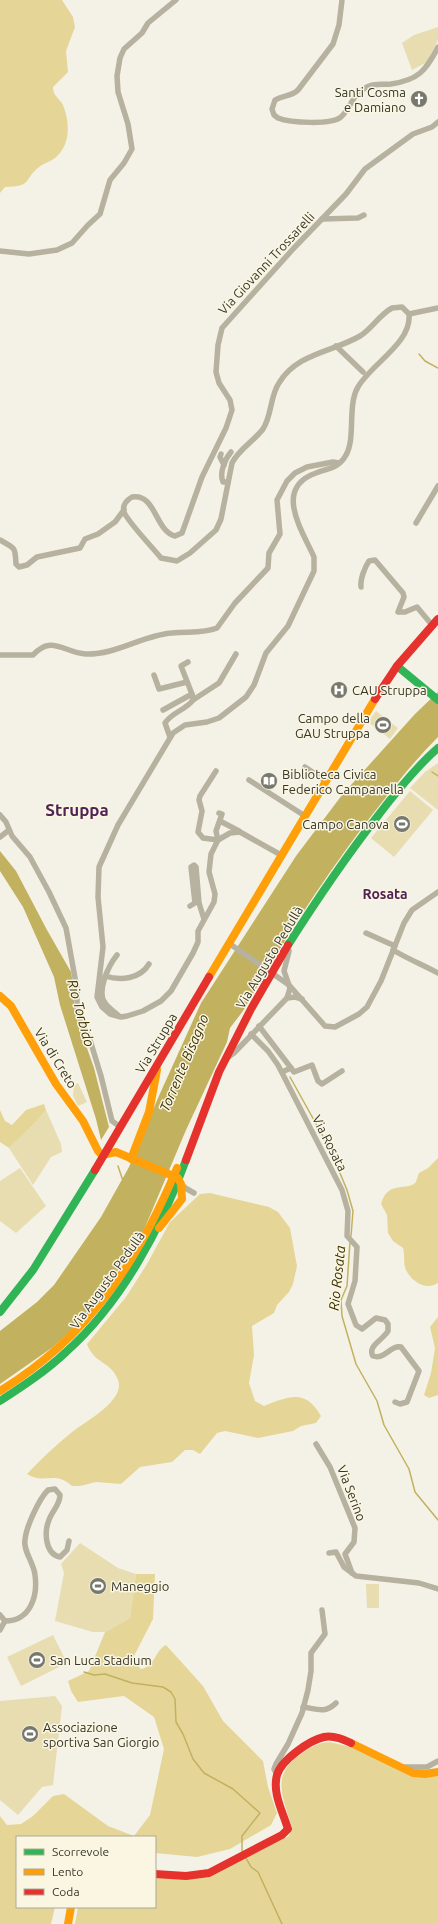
<svg xmlns="http://www.w3.org/2000/svg" width="438" height="1924" font-family="Ubuntu,sans-serif">
	<style>
		.green { fill: #e7ddb1 }
		.forest { fill: #e5d698 }
		.water { fill: #c2b15f }
		.lines { fill: none; stroke-linecap: round; stroke-linejoin: round }
		.stream { stroke: #c2b15f; stroke-width: 1.5 }
		.street { stroke: #b7b19f; stroke-width: 5.5 }
		.fast { stroke: #30b455; stroke-width: 8 }
		.slow { stroke: #ff9f0a; stroke-width: 8 }
		.jam { stroke: #e5322d; stroke-width: 8 }
		.labels { text-anchor: middle; dominant-baseline: central; stroke-width: 3; stroke-linejoin: round; paint-order: stroke }
		.poi-label { font-size: 13px; fill: #37362d; stroke: #faf6e1; text-anchor: start }
		.street-label { font-size: 13px; fill: #37362d; stroke: #faf6e1 }
		.neighbourhood-label { font-size: 14px; font-weight: bold; fill: #502356; stroke: #faf6e1 }
		.water-label { font-size: 14px; font-style: italic; fill: #3b3102; stroke: #faf6e1 }
		.district-label { font-size: 17px; font-weight: bold; fill: #502356; stroke: #faf6e1 }
	</style>
	<rect width="100%" height="100%" fill="#f4f2e7"/>
	<g class="green">
		<polygon points="438,27 438,40 427,62 412,70 402,43 414,35"/>
		<polygon points="376,711 398,728 390,739 368,722"/>
		<polygon points="438,763 438,810 410,788 425,772"/>
		<polygon points="410,791 433,810 394,857 371,838"/>
		<polygon points="78,1083 87,1102 78,1106 73,1096 74,1085"/>
		<polygon points="46,1110 61,1144 62,1152 51,1157 33,1185 9,1148 35,1123"/>
		<polygon points="20,1168 46,1206 16,1233 0,1221 0,1181"/>
		<polygon points="80,1543 118,1568 136,1574 130,1618 105,1632 93,1632 55,1621 64,1573 61,1564"/>
		<polygon points="366,1584 379,1584 379,1608 367,1608"/>
		<polygon points="53,1635 67,1663 21,1686 7,1657"/>
		<polygon points="55,1696 62,1706 53,1785 42,1787 18,1815 0,1800 0,1701"/>
	</g>
	<g class="forest">
		<path d="M0,0h62l11,17 2,10 -9,24 2,21 -15,15c0,9 6,11 10,18 7,18 8,40 -8,53 -5,4 -11,5 -16,9 -17,14 -6,19 -34,20l-5,6z"/>
		<polygon points="44,1104 46,1110 35,1123 9,1148 0,1142 0,1110 5,1121 12,1125 26,1110"/>
		<path d="M438,1158v125c-12,8 -26,-1 -32,-13 -3,-6 -1,-15 -3,-22l-10,-7 -5,-8 -1,-18 -6,-11c7,-25 27,-12 35,-22 1,-3 2,-7 3,-9l9,-5z"/>
		<path d="M210,1193l59,14 9,5 12,16 7,38 -4,18 -4,8 -12,13 -3,8 -22,13 2,29 -5,28 6,18 9,5c24,-9 41,-18 57,10l-5,7 -15,3 -8,5 -35,7 -33,-7 -8,2 -17,21 -7,-4h-8l-13,12 -32,5 -19,17 -25,-2 -16,4h-8c-17,-16 -28,-1 -45,-12 14,-15 29,-29 45,-42 13,-10 54,-32 46,-52 -7,-19 -24,-16 -31,-36l39,-47 21,-33 23,-42 30,-28z"/>
		<polygon points="438,1317 438,1395 429,1398 424,1395 431,1373 435,1348 430,1327"/>
		<path d="M136,1574h19l-2,45 -19,37 2,8 5,5c14,-2 14,-19 25,-24l37,41 20,35 40,40 5,26 9,26 -6,12 -41,24 -33,8 -42,-4v-16h-138v70h38l-4,17h-51v-108l7,9 14,-1 12,-8 20,-20 11,-2 44,32 26,10 16,-21 14,-66 -10,-32 -30,-21 -46,6 -7,-11 -3,-10 21,-10 16,-39 25,-14z"/>
		<path d="M329,1742l22,5 66,29h21v148h-363l3,-17h77v-32h55l79,-39 3,-9c-9,-30 -22,-52 9,-73 10,-7 16,-11 28,-12z"/>
	</g>
	<g class="water">
		<path d="M438,692v45c-20,20 -38,42 -55,64 -53,66 -98,137 -140,210l-13,17 -3,14 -41,88 -43,102 -24,37 -44,58 -22,20 -53,37v-53l37,-29 17,-17 47,-68 28,-50 29,-69 43,-95 95,-147 46,-61 73,-81z"/>
		<polygon points="0,851 16,871 47,930 71,972 74,990 74,1011 94,1068 109,1127 101,1140 96,1119 60,1005 54,977 23,907 0,871"/>
	</g>
	<g class="lines">
		<g class="stream">
			<polyline points="419,354 425,361 438,368"/>
			<polyline points="432,772 438,776"/>
			<polyline points="290,1077 330,1149 347,1190 353,1211 351,1236"/>
			<polyline points="118,1166 123,1181"/>
			<polyline points="350,1242 347,1286 341,1300 342,1316 356,1364 377,1401 384,1425 409,1469 415,1492 438,1520"/>
			<polyline points="84,1672 94,1675 105,1674 132,1683 163,1687 171,1692 175,1699 176,1722 183,1734 193,1759 204,1773 233,1789 260,1813 242,1836 242,1851"/>
			<polyline points="246,1858 251,1867 258,1872 282,1924"/>
		</g>
		<g class="street">
			<path d="M342,0l-3,25 -6,19 -35,46c-7,7 -15,5 -23,10l-3,9 2,6 4,3c12,5 54,7 63,-1 11,-10 10,-22 26,-30 7,-4 15,-2 24,-3 27,-4 35,-13 47,-37"/>
			<polyline points="322,219 358,218 364,215"/>
			<polyline points="0,251 29,254 57,250 72,243 88,225 100,214 110,180 124,163 132,149 128,124 118,92 117,76 120,58 124,49 142,33 148,23 176,0"/>
			<polyline points="409,314 438,308"/>
			<polyline points="336,346 363,372"/>
			<polyline points="221,454 220,457 224,465"/>
			<path d="M228,482h-5c-4,-9 2,-23 8,-30"/>
			<polyline points="416,523 438,486"/>
			<path d="M0,540c16,9 15,7 16,24l3,3 8,-2 10,-8 43,-9 5,-9 13,-5 17,-12 9,-12"/>
			<path d="M361,587c-1,-8 4,-20 8,-26l6,-1 28,33 1,4 -6,15h7l12,-5 15,18"/>
			<path d="M0,655h33c19,-21 31,-2 53,-1 30,1 57,-19 86,-21 15,-2 31,1 45,-5l18,-25 33,-35 1,-15 11,-19 -3,-34 10,-19 8,-8 12,-6 26,-5 6,1"/>
			<polyline points="188,662 181,666 192,694"/>
			<polyline points="154,675 159,689 187,682"/>
			<polyline points="193,700 219,683 236,654"/>
			<path d="M163,710l29,-16 1,6c-7,10 -21,12 -28,23l5,14"/>
			<polyline points="305,767 326,781"/>
			<polyline points="216,771 200,796 199,800 202,811 198,832 203,838 218,840"/>
			<polyline points="249,780 305,816"/>
			<polyline points="0,815 6,822 12,836 30,857 49,892 66,928 77,989 77,1012 90,1040 101,1076 112,1121 119,1126"/>
			<polyline points="220,821 239,831"/>
			<polyline points="0,837 9,830"/>
			<polyline points="218,840 216,831 222,814 219,813"/>
			<path d="M281,855l-41,-23 -10,1 -12,7 -7,14 -2,18 6,22 -1,8 -16,29v11l-5,11 -22,38 -10,10 -18,10 -16,5 -6,1 -11,-3 -8,-7 -5,-10 6,-50 -5,-50 1,-30 19,-42 55,-92 12,-8 22,-3 12,-4 27,-21 8,-12 12,-32 22,-27 26,-55v-14c-12,-27 -41,-69 2,-84 13,-5 23,-5 30,-18 10,-17 1,-50 12,-68 13,-23 54,-44 51,-73l-7,-7 -10,1c-13,7 -20,21 -32,28 -27,16 -63,17 -81,47 -9,13 -7,32 -16,46 -9,12 -24,20 -31,34l-11,56 -5,11 -26,23 -13,8 -16,-3c-7,-9 -34,-37 -37,-46 -2,-7 3,-12 8,-15 24,-4 23,34 43,39l7,-3 20,-56 24,-49 6,-18 -2,-10 -11,-17 -3,-11 2,-27 4,-17 71,-79 53,-55 19,-25 48,-35 19,-7 6,-5"/>
			<polyline points="190,906 195,903 191,867 194,865 196,867 199,903 204,919"/>
			<polyline points="366,933 395,946"/>
			<polyline points="230,944 289,985 325,1026 335,1027 359,1014 367,1007 381,981 404,923 412,910 438,892"/>
			<path d="M393,950c15,9 30,15 45,23"/>
			<path d="M117,955c-8,10 -21,36 -12,48 3,5 10,9 14,13"/>
			<path d="M105,976c16,5 35,3 44,-12"/>
			<polyline points="287,998 290,988 284,971 289,951"/>
			<polyline points="259,1026 291,1068 282,1072"/>
			<path d="M251,1034l17,17 10,14 64,125 6,21 -1,25 10,11 -2,34 -7,23 8,21 6,4 14,-11 9,2 3,4v7c-5,9 -21,15 -15,25 12,4 17,-11 28,-9l18,24 -12,31 -7,2 -5,-2"/>
			<polyline points="227,1058 234,1053 287,998 295,997 302,999"/>
			<polyline points="291,1068 294,1072 312,1065 318,1081 322,1084 342,1071"/>
			<polyline points="181,1184 187,1189 194,1193"/>
			<polyline points="316,1444 330,1467 355,1528 354,1542 345,1554 352,1573"/>
			<polyline points="329,1553 336,1552 344,1567 356,1576 419,1583 438,1589"/>
			<polyline points="0,1615 5,1621 0,1630"/>
			<path d="M5,1621c25,0 33,-24 30,-46 -1,-12 -12,-24 -10,-35 1,-13 14,-41 23,-50l7,-1 5,6c0,10 -8,16 -11,25 -5,12 -4,34 11,37l7,-7 2,-9"/>
			<path d="M303,1707c14,2 22,7 33,-4"/>
			<polyline points="402,1767 427,1767 438,1761"/>
			<polyline points="277,1775 274,1769 276,1764 288,1744 302,1713 308,1690 311,1671 311,1653 325,1634 322,1610"/>
		</g>
		<g class="fast">
			<polyline points="397,666 438,700"/>
			<path d="M288,945c28,-44 57,-87 89,-128 19,-25 38,-49 61,-69"/>
			<polyline points="0,1312 33,1270 95,1170"/>
			<path d="M0,1401c23,-15 46,-30 66,-49 55,-49 95,-123 120,-192"/>
		</g>
		<g class="slow">
			<polyline points="209,977 375,699"/>
			<polyline points="0,996 11,1006 56,1084 83,1121 98,1151 102,1155"/>
			<polyline points="102,1155 116,1152 178,1178 181,1184 182,1199 159,1228"/>
			<polyline points="131,1159 149,1112 157,1070"/>
			<path d="M0,1391c89,-55 137,-127 177,-223"/>
			<polyline points="351,1743 413,1773 425,1774 438,1772"/>
			<polyline points="68,1924 71,1907"/>
		</g>
		<g class="jam">
			<polyline points="375,699 397,666 438,619"/>
			<polyline points="186,1160 219,1072 251,1009 288,945"/>
			<polyline points="95,1170 209,977"/>
			<path d="M155,1874l31,2 23,-3 73,-38 6,-6c-5,-17 -16,-36 -11,-54 4,-15 33,-35 47,-38 9,-2 19,2 27,6"/>
		</g>
	</g>
	<defs>
		<g id="church-disc" transform="scale(0.9)"><circle r="9.5" fill="#79786e" stroke="#faf6e1"/><path d="M-1.2-6h2.4v3.5h3.3v2.4h-3.3V6h-2.4V-.1h-3.3v-2.4h3.3Z" fill="#fff"/></g>
		<g id="hospital-disc" transform="scale(0.9)"><circle r="9.5" fill="#79786e" stroke="#faf6e1"/><path d="M-5-5h3v3.5h4V-5h3V5h-3V1.5h-4V5h-3Z" fill="#fff"/></g>
		<g id="stadium-disc" transform="scale(0.9)"><circle r="9.5" fill="#79786e" stroke="#faf6e1"/><path d="M0-5a6.5 5 0 1 0 0 10a6.5 5 0 1 0 0-10ZM-3.5-1.8h7v3.6h-7Z" fill="#fff"/></g>
		<g id="library-disc" transform="scale(0.9)"><circle r="9.5" fill="#79786e" stroke="#faf6e1"/><path d="M-6-4Q-3-5.5-.7-3.5V5Q-3 3-6 4ZM6-4Q3-5.5 .7-3.5V5Q3 3 6 4Z" fill="#fff"/></g>
	</defs>
	<g fill-rule="evenodd">
		<use href="#church-disc" x="419" y="99"/>
		<use href="#hospital-disc" x="339" y="690"/>
		<use href="#stadium-disc" x="383" y="725"/>
		<use href="#library-disc" x="269" y="781"/>
		<use href="#stadium-disc" x="402" y="824"/>
		<use href="#stadium-disc" x="98" y="1586"/>
		<use href="#stadium-disc" x="37" y="1660"/>
		<use href="#stadium-disc" x="30" y="1734"/>
	</g>
	<g class="labels">
		<g class="poi-label">
			<text x="406" y="92" text-anchor="end">Santi Cosma<tspan x="406" dy="15">e Damiano</tspan></text>
			<text x="352" y="690">CAU Struppa</text>
			<text x="370" y="718" text-anchor="end">Campo della<tspan x="370" dy="15">GAU Struppa</tspan></text>
			<text x="282" y="774">Biblioteca Civica<tspan x="282" dy="15">Federico Campanella</tspan></text>
			<text x="389" y="824" text-anchor="end">Campo Canova</text>
			<text x="111" y="1586">Maneggio</text>
			<text x="50" y="1660">San Luca Stadium</text>
			<text x="43" y="1727">Associazione<tspan x="43" dy="15">sportiva San Giorgio</tspan></text>
		</g>
		<g class="street-label">
			<text transform="translate(266 263) rotate(-47)">Via Giovanni Trossarelli</text>
			<text transform="translate(269 957) rotate(-59)">Via Augusto Pedullà</text>
			<text transform="translate(156 1043) rotate(-59)">Via Struppa</text>
			<text transform="translate(56 1058) rotate(58)">Via di Creto</text>
			<text transform="translate(330 1143) rotate(63)">Via Rosata</text>
			<text transform="translate(107 1280) rotate(-54)">Via Augusto Pedullà</text>
			<text transform="translate(352 1493) rotate(69)">Via Serino</text>
		</g>
		<g class="neighbourhood-label">
			<text x="385" y="894">Rosata</text>
		</g>
		<g class="water-label">
			<text transform="translate(81 1013) rotate(75)">Rio Torbido</text>
			<text transform="translate(184 1063) rotate(-67)">Torrente Bisagno</text>
			<text transform="translate(337 1278) rotate(-84)">Rio Rosata</text>
		</g>
		<g class="district-label">
			<text x="77" y="809">Struppa</text>
		</g>
	</g>
	<rect x="16" y="1836" width="140" height="72" fill="#faf6e1" stroke="#aca999"/>
	<rect x="24" y="1849" width="20" height="6" fill="#30b455" stroke="#aca999"/>
	<text x="52" y="1856" font-size="12" fill="#37362d">Scorrevole</text>
	<rect x="24" y="1869" width="20" height="6" fill="#ff9f0a" stroke="#aca999"/>
	<text x="52" y="1876" font-size="12" fill="#37362d">Lento</text>
	<rect x="24" y="1889" width="20" height="6" fill="#e5322d" stroke="#aca999"/>
	<text x="52" y="1896" font-size="12" fill="#37362d">Coda</text>
</svg>
